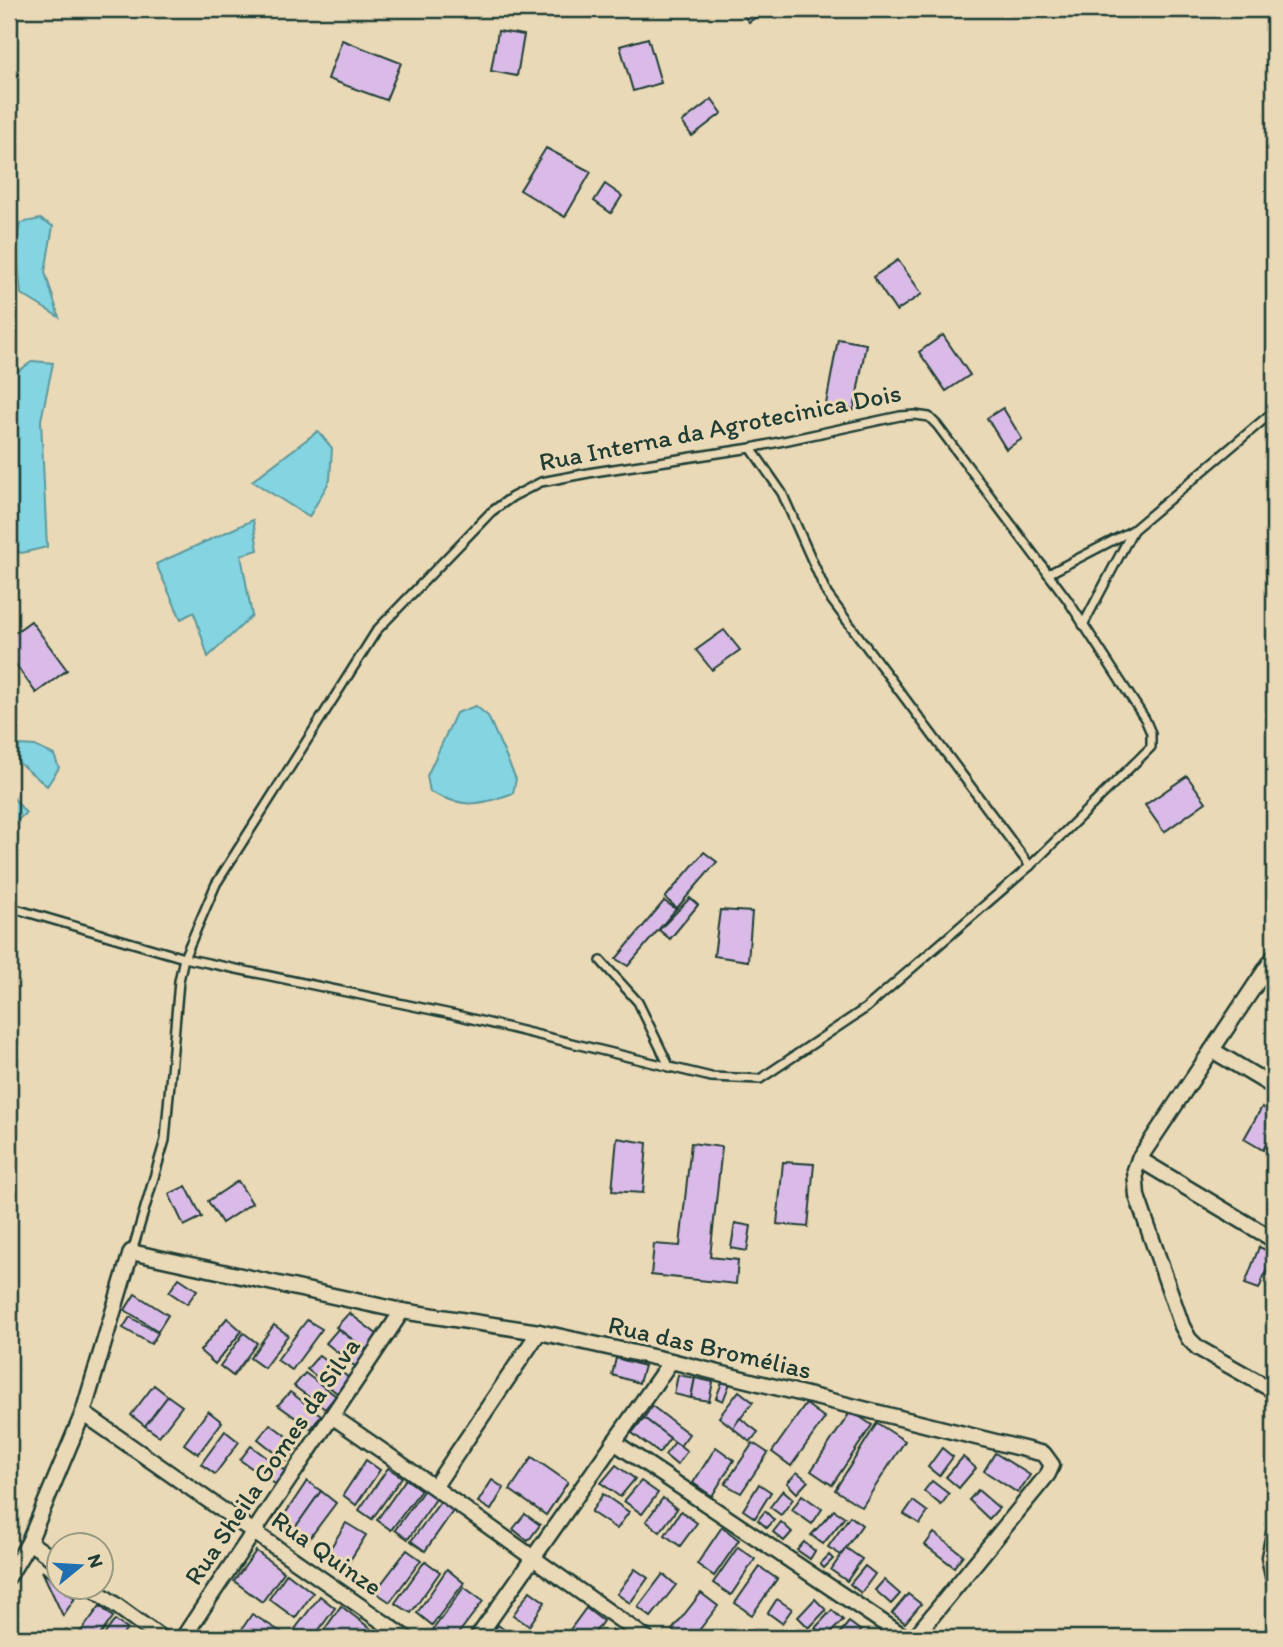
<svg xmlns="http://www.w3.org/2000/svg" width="1283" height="1647" font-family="Itim,sans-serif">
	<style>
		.water { fill: #84d4e1; stroke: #5c989c; stroke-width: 2 }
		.building { fill: #dabbe8; stroke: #1f3d34; stroke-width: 2 }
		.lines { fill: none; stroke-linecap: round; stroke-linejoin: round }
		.lane-casing { stroke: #1f3d34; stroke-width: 12 }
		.street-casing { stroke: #1f3d34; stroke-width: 19 }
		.lane { stroke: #ead9b6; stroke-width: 7 }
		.street { stroke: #ead9b6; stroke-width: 14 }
		.labels { text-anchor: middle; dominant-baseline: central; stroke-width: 6; stroke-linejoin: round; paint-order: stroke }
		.street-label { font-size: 26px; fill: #1f3d34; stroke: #ead9b6 }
	</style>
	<rect width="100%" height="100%" fill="#ead9b6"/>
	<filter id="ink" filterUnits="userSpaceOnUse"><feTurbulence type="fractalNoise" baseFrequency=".0143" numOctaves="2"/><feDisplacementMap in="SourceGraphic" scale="14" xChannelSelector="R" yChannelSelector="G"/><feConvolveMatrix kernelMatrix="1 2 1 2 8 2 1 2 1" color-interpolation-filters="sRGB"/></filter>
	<g filter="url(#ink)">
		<g class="water">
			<polygon points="40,219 53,226 45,272 59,317 21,294 16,245 20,223"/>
			<polygon points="33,361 53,363 41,420 47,547 22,553 9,549 9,383 11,376"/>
			<polygon points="318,431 332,448 330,480 309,517 252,481"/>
			<polygon points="253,520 258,550 241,555 252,616 208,657 194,612 181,619 156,564"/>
			<path d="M476,706l12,10 28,63 -3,14c-34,13 -50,15 -83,-1l-3,-16 29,-63z"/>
			<polygon points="19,745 35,746 54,755 59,768 47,786 18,762"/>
			<polygon points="9,792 26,813 9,827"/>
		</g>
		<g class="building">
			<polygon points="739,9 767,9 749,22"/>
			<polygon points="498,31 524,35 517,76 491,71"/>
			<polygon points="648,38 661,83 633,91 620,46"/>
			<polygon points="342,40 401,63 386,100 328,79"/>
			<polygon points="712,99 722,113 692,136 682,122"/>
			<polygon points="546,148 591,172 565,217 520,190"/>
			<polygon points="605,184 622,196 611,213 594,201"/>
			<polygon points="898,260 922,294 896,311 873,277"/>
			<polygon points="943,335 970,375 946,391 919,352"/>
			<polygon points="838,339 866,344 854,410 826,404"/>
			<polygon points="1003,408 1022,439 1006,449 987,418"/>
			<polygon points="31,621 67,670 36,693 9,655 9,637"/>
			<polygon points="724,630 740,650 712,670 696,650"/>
			<polygon points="1187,776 1206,802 1164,832 1145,805"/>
			<polygon points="704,852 717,862 677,908 665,898"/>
			<polygon points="690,898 698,905 670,939 659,930"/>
			<polygon points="664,901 676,909 628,966 616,959"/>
			<polygon points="720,910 752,912 748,961 714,956"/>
			<polygon points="1262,1107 1274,1114 1274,1129 1263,1150 1244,1139"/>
			<polygon points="617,1138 647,1143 643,1193 612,1191"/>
			<polygon points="691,1143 722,1147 710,1257 738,1260 736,1284 651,1275 654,1244 680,1246"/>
			<polygon points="783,1162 814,1164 808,1227 777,1224"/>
			<polygon points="238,1181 252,1203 222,1223 208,1201"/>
			<polygon points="186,1186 202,1217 184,1226 169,1194"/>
			<polygon points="735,1223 751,1226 747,1251 731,1248"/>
			<polygon points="1259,1247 1273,1253 1259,1289 1245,1284"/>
			<polygon points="179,1278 197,1290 187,1304 169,1292"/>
			<polygon points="135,1294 168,1315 158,1331 125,1310"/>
			<polygon points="349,1313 378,1335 367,1350 336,1327"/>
			<polygon points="130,1317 158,1333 151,1344 123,1328"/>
			<polygon points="227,1318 242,1331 215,1364 200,1351"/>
			<polygon points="307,1320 322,1329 292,1370 277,1360"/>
			<polygon points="274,1325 288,1335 264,1368 250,1358"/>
			<polygon points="338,1329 367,1351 356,1367 326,1343"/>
			<polygon points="244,1333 257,1343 233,1376 220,1366"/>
			<polygon points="319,1355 349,1378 337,1393 307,1369"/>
			<polygon points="616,1358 644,1366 639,1383 612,1375"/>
			<polygon points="305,1373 336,1396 325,1409 294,1386"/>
			<polygon points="678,1375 695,1378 691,1398 674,1394"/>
			<polygon points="695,1378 713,1382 709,1401 691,1398"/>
			<polygon points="723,1380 730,1383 723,1401 716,1398"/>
			<polygon points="154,1385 168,1396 145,1426 131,1415"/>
			<polygon points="739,1391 753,1402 733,1428 719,1417"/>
			<polygon points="290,1392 321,1415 311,1429 278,1405"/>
			<polygon points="168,1396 182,1406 159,1436 145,1426"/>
			<polygon points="806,1404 825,1418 791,1466 772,1452"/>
			<polygon points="652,1406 689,1434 680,1446 644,1418"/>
			<polygon points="208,1411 222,1422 198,1454 184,1444"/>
			<polygon points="851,1411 872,1425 832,1485 811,1471"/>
			<polygon points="644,1418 670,1438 659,1453 632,1433"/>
			<polygon points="740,1418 758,1432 750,1442 733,1428"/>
			<polygon points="877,1423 905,1441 862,1507 835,1490"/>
			<polygon points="270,1424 299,1445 286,1461 258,1439"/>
			<polygon points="225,1431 239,1442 215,1474 201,1464"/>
			<polygon points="675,1442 687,1451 677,1465 665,1455"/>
			<polygon points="753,1443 768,1453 741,1493 725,1484"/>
			<polygon points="251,1446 285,1471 275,1484 240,1460"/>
			<polygon points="716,1447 734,1460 712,1496 693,1483"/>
			<polygon points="942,1448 953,1457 939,1476 928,1467"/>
			<polygon points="995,1453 1030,1475 1018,1493 984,1471"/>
			<polygon points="532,1457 568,1482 546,1515 510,1490"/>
			<polygon points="963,1457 976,1468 959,1488 946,1477"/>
			<polygon points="366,1460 380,1470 356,1505 343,1495"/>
			<polygon points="616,1465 635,1479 620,1497 601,1483"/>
			<polygon points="388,1468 402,1477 372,1519 359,1510"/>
			<polygon points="797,1472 808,1481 797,1493 787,1483"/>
			<polygon points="406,1479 421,1490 391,1530 377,1520"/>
			<polygon points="492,1480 504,1488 491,1510 478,1502"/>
			<polygon points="307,1481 321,1491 292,1532 279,1523"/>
			<polygon points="641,1481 658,1493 642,1514 624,1501"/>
			<polygon points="932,1481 949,1494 941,1505 924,1491"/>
			<polygon points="759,1484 771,1492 755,1518 743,1510"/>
			<polygon points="424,1490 436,1499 408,1539 395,1530"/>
			<polygon points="783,1490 793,1499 781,1515 770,1507"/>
			<polygon points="978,1490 999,1508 989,1519 969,1500"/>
			<polygon points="321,1491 336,1503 306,1543 292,1532"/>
			<polygon points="603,1494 629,1512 617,1529 591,1512"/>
			<polygon points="802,1495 822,1509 812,1524 792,1510"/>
			<polygon points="663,1498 677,1509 660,1532 646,1521"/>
			<polygon points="441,1501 453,1511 425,1551 411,1541"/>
			<polygon points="913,1501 928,1512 920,1524 904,1514"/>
			<polygon points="834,1510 845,1517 823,1544 811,1535"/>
			<polygon points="681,1511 697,1523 680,1546 665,1535"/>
			<polygon points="765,1511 774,1520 767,1528 758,1520"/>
			<polygon points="525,1514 540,1525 528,1541 513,1529"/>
			<polygon points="850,1516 862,1525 841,1555 828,1547"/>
			<polygon points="781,1522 792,1532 784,1541 773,1532"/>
			<polygon points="346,1523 366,1535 347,1565 328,1552"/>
			<polygon points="722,1527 739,1540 714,1576 697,1564"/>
			<polygon points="934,1533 963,1555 954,1567 925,1545"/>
			<polygon points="804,1542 815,1551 810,1559 797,1550"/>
			<polygon points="738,1547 755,1559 731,1595 713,1583"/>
			<polygon points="846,1548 862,1559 847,1581 831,1570"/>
			<polygon points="407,1550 421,1560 390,1602 375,1592"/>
			<polygon points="256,1551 284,1572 262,1602 234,1581"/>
			<polygon points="829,1555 833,1559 824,1568 820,1564"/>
			<polygon points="425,1561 440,1572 411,1613 395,1603"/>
			<polygon points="865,1566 875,1574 861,1593 850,1584"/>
			<polygon points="760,1567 777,1579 752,1615 735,1603"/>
			<polygon points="447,1569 464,1583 432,1625 417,1613"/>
			<polygon points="635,1569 648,1578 630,1603 617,1594"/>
			<polygon points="42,1571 60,1588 75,1598 63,1616"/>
			<polygon points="287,1573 313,1593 295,1618 269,1599"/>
			<polygon points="663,1574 676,1585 651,1617 638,1607"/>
			<polygon points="884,1580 900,1594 891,1604 875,1590"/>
			<polygon points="464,1587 483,1601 455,1638 443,1638 432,1631"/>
			<polygon points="530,1591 545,1602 529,1626 513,1615"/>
			<polygon points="701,1593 718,1606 693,1638 682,1638 672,1630"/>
			<polygon points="908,1594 921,1604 905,1623 892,1613"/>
			<polygon points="320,1596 335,1608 313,1638 307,1638 295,1629"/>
			<polygon points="777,1599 792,1609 782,1623 768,1613"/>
			<polygon points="815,1599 826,1610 809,1628 798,1617"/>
			<polygon points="100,1606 113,1617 98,1638 76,1638"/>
			<polygon points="341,1606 371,1629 363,1638 330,1638 322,1633"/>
			<polygon points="586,1608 603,1621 591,1638 564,1638"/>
			<polygon points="832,1610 843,1620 826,1638 815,1628"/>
			<polygon points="252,1614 286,1635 284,1638 236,1638"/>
			<polygon points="115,1620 127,1629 121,1638 102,1638"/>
			<polygon points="849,1622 861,1631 855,1638 836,1638"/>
			<polygon points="498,1625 514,1637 514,1638 489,1638"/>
		</g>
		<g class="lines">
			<g class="lane-casing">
				<g id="lane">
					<polyline points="751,448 782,493 827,594 1030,866"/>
					<polyline points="1048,574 1133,530 1274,411"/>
					<polyline points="1083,625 1133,530"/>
					<polyline points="9,907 184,958 456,1015 711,1077 760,1079 866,1008 1030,866 1151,747 1151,733 1145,719 1067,599 937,425 929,417 915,415 900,416 751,448 594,472 541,482 512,497 491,512 377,630 216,884 184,958 179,981 165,1140 132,1252"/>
					<polyline points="601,961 638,1002 670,1068"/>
				</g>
			</g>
			<g class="street-casing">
				<g id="street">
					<polyline points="1274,957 1139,1159 1135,1170 1137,1196 1182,1326 1189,1339 1198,1348 1274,1391"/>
					<polyline points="1212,1050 1274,1087"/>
					<polyline points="1139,1159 1274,1240"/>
					<polyline points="83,1413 406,1638"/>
					<path d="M333,1417c106,72 208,148 313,221"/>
					<polyline points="614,1442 906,1638"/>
					<polyline points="435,1486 539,1332"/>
					<polyline points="1274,1534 1269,1557 1274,1581"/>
					<polyline points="29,1542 60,1564"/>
					<polyline points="9,1576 29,1542 83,1413 131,1252 402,1311 539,1332 671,1361 1044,1454 1052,1465 1048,1474 914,1638"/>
					<polyline points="92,1588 161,1638"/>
					<path d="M183,1638c72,-110 147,-217 219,-327"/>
					<polyline points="477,1638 671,1361"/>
				</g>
			</g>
			<use href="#lane" class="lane"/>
			<use href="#street" class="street"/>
		</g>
	</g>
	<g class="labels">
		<g class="street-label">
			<text transform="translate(720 427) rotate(-11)">Rua Interna da Agrotecinica Dois</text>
			<text transform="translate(710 1347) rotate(13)">Rua das Bromélias</text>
			<text transform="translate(272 1461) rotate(-56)">Rua Sheila Gomes da Silva</text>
			<text transform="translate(327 1553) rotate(35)">Rua Quinze</text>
		</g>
	</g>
	<rect width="1283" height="1647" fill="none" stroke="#ead9b6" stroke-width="35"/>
	<rect x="18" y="18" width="1248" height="1612" fill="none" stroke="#1f3d34" stroke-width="2.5" filter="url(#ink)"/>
	<g transform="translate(80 1566) rotate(72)"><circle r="33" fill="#ead9b6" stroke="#999b82" stroke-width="2"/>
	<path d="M0-5L12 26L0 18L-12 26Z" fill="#1f6fb2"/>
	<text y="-10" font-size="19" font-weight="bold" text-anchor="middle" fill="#1f3d34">N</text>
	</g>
</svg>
